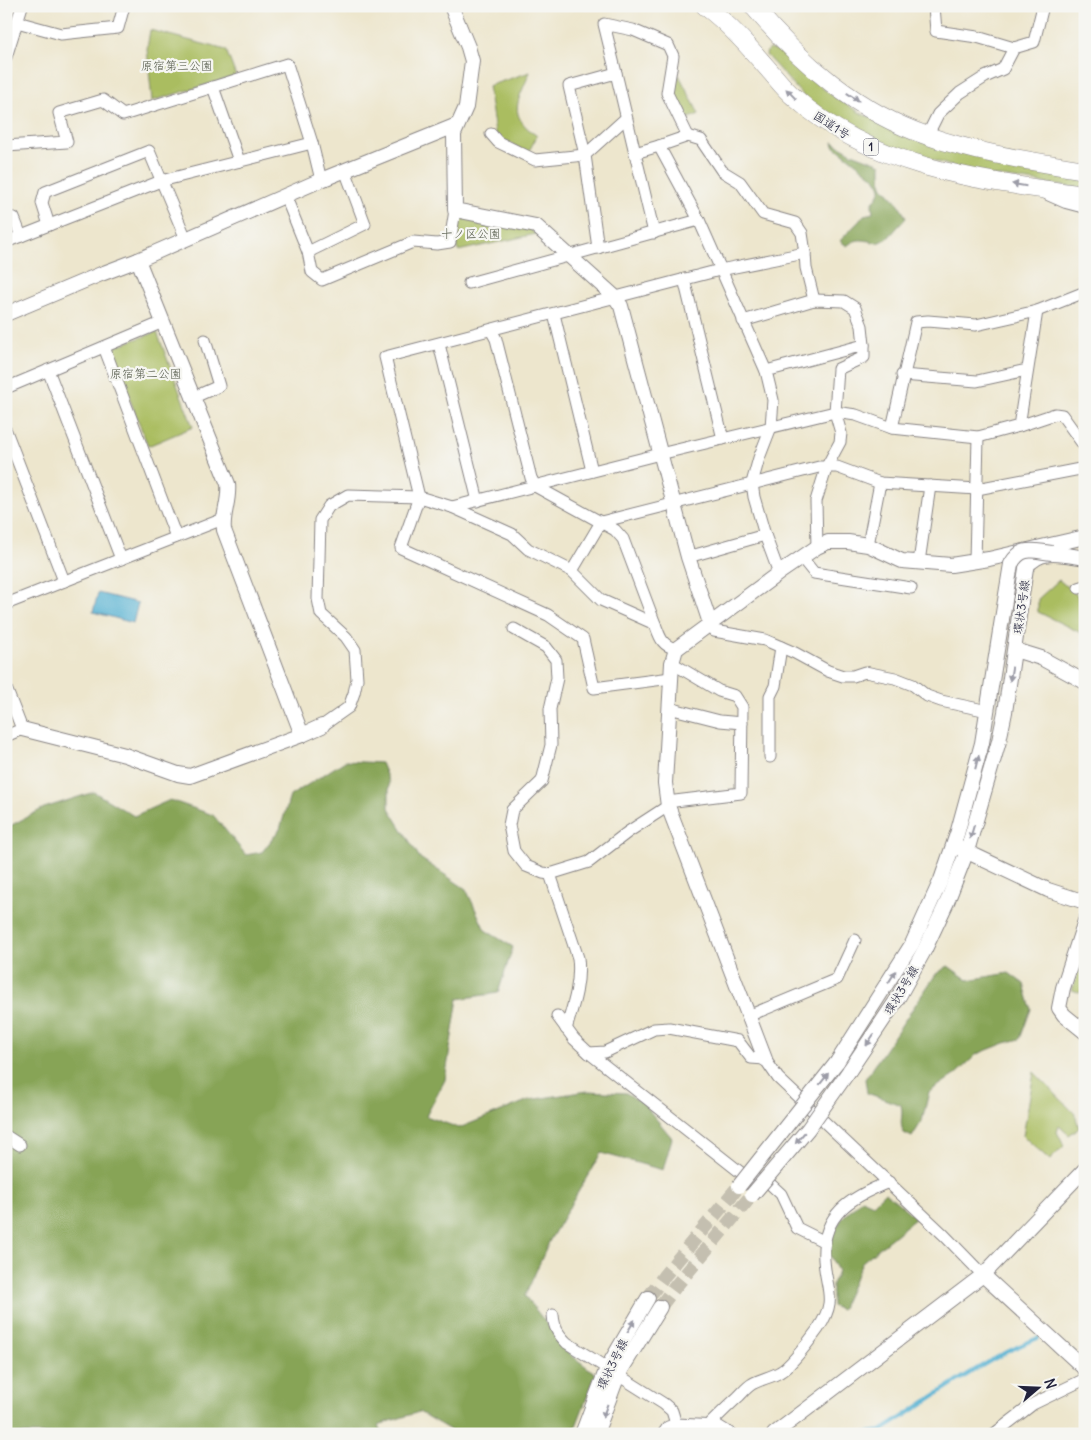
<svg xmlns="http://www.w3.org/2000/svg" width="1091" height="1440" font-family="Delius,'Klee One',sans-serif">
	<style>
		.green { fill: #aabd61; stroke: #66704e }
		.forest { fill: #87a457; stroke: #546349 }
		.water { fill: #54b1d2; stroke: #3b6a86 }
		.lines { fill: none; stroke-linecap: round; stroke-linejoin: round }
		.stream { stroke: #54b1d2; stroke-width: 4 }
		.tertiary-tunnel { stroke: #c4bfb0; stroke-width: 14; stroke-dasharray: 14 7; stroke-linecap: butt }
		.minor-casing { stroke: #888484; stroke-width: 13 }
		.tertiary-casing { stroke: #888484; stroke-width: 16 }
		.trunk-casing { stroke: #888484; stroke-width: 19 }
		.minor { stroke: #fff; stroke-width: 11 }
		.tertiary { stroke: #fff; stroke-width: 14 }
		.trunk { stroke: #fff; stroke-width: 18 }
		.tertiary-bridge-casing { stroke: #888484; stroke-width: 16; stroke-linecap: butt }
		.tertiary-bridge { stroke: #fff; stroke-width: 14 }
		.oneway { fill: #9c9ca7 }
		.labels { text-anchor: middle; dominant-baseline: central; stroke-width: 4.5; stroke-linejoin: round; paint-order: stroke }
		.shield { fill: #f6f6f2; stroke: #626272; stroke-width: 1 }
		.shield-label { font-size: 11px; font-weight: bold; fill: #22223b }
		.park-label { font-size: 12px; fill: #525848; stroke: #f6f6f2 }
		.street-label { font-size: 12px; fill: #22223b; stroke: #f6f6f2 }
	</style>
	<rect width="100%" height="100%" fill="#f6f6f2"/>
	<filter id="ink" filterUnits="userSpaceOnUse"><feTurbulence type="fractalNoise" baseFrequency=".02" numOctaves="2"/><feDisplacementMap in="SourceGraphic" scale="10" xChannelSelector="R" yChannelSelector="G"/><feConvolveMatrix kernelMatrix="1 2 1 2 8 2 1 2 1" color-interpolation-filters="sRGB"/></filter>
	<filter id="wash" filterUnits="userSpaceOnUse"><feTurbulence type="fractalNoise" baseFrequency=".0096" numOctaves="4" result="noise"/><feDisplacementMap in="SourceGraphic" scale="20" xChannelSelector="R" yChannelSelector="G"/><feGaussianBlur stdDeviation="1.12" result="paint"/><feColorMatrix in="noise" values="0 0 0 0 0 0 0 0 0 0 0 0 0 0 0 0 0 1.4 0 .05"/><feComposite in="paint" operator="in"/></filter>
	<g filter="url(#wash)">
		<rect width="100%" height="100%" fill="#ede6cd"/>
		<g class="green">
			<polygon points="150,30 226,50 236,76 152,101 147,49"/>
			<polygon points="770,49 782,53 831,95 864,115 1085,177 1085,189 973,173 861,137 817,111 766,55 767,51"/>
			<path d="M530,72c-12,30 -24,42 7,64l-9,17 -29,-16 -4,-5 -7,-46z"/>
			<polygon points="679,75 699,114 685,120 672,92"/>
			<polygon points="459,216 530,229 536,234 458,251 455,242"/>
			<polygon points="157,332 193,427 148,446 110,348"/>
			<polygon points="1059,580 1077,595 1085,620 1085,635 1038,612 1038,599"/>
			<polygon points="1085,954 1085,994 1072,990"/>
			<polygon points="1034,1072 1075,1114 1079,1128 1069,1135 1059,1126 1057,1132 1064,1146 1050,1160 1023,1136"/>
		</g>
		<g class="forest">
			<path d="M833,142l19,11 29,11v18l2,5 16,17 7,14 -19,21 -10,4c-12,-3 -20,-6 -30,3l-7,-5c8,-10 17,-16 24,-26l9,-2 -1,-9 7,-10 2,-7 -6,-9 -41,-32z"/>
			<polygon points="345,761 381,763 389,782 389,808 420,858 466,889 485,930 513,947 498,993 458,999 445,1080 426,1116 459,1128 529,1100 588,1091 626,1093 643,1103 672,1138 663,1170 601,1153 550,1240 525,1296 571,1355 596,1374 573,1434 457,1434 419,1412 378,1425 382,1434 6,1434 6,828 44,808 94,792 134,816 170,800 213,815 246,855 262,852 280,829 290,796"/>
			<path d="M948,966l20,14 41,-7 15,11 7,25 -11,30 -15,4 -28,11 -21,20 -27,18 -7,29 -10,16 -8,-4c-6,-12 0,-15 -3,-28l-34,-12 -2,-14 71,-105z"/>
			<polygon points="885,1192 916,1218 862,1262 841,1310 832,1306 832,1284 838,1271 830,1256 832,1234 843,1217 862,1199 873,1204"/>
		</g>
		<polygon class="water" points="98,593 138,603 133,623 93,612"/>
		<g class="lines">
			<path class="stream" d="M860,1434l21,-3c51,-32 101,-71 157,-93"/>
		</g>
	</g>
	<g filter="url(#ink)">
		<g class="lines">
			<g class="tertiary-tunnel">
				<polyline points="648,1298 664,1276 739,1186"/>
				<polyline points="660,1307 675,1287 752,1195"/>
			</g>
			<g class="minor-casing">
				<g id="minor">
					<polyline points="934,6 936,31 977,37 1014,48"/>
					<polyline points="17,22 61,34 118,28 124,6"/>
					<polyline points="6,57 22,6"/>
					<polyline points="616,73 604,24 633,30 668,45 673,56 667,93 688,136"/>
					<polyline points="213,87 239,161"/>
					<polyline points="491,134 498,142 535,160 585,155 626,118"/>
					<polyline points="927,136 938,114 960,93 985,77 1003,69 1014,48 1034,42 1043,6"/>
					<polyline points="6,146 67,142 59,113 103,100 123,115 287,64 312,143 321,180"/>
					<polyline points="635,153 659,146"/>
					<polyline points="285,195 308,252 312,272 322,280 413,242 437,244 450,242 455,210"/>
					<polyline points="6,217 14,218 21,236"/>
					<polyline points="49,225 42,203 45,192 149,151 186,239"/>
					<polyline points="6,242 161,181 312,143"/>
					<polyline points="598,248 585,155 569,86 616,73 654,233"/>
					<polyline points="308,252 365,224 345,170"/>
					<polyline points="684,279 723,439"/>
					<polyline points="469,283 699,220"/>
					<polyline points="1037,311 1085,292"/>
					<polyline points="554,314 592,471"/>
					<polyline points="743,321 814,300 844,301 855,308 862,326 864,345"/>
					<polyline points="491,330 496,339 531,478 535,486 615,530 623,539 655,624"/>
					<polyline points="439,344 478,501"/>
					<polyline points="104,347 176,537"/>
					<polyline points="48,370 121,559"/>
					<polyline points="766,371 864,345 864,357 838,369 835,412 841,433 840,442 827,466 816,501 817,547"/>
					<polyline points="902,375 977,381 1027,370"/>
					<polyline points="6,388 163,322"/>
					<polyline points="192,398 219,386 205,340"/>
					<polyline points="892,428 916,322 928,321 976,325 1037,311 1019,426"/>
					<polyline points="6,431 64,581"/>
					<polyline points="452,507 660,454 835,412 856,415 892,428 978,437 1019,426 1055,414 1062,415 1085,447"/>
					<polyline points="868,545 880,483"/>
					<polyline points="688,557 765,535"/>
					<polyline points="802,558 814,573 911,588"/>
					<polyline points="975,561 978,437"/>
					<polyline points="919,562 930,486"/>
					<polyline points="572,571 601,522 819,467 837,467 880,483 977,489 1085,468"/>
					<polyline points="779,573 765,535 754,497 752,483 759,458 771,427 773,400 766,371 699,220 659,146 688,136 701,140 722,171 740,182 763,214 795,223 802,233 805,253"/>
					<polyline points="1079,588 1085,586"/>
					<polyline points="6,604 223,519"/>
					<polyline points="710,623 714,631 765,640 795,653 828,671 843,676 853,676 865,672 895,678 913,685 927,696 941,701 988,711"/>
					<polyline points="514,629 546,647 556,660 557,678 550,709 551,745 542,781 512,810 509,825 514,851 526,866 543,873 550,874 589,862 628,832 668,806"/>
					<polyline points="671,678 594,688 583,639 548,615 401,548 419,497 385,357 720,270 805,253 806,268 814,300"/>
					<polyline points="6,688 22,729 6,736"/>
					<polyline points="669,708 720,721 742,723"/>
					<path d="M322,726l27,-19 5,-14 3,-14 -2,-29 -9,-13 -25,-23 -3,-15 2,-79 9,-14 19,-11 71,2 33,10 60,27 16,15 44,22 29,29 54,24c5,13 6,21 21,25"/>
					<polyline points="770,757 770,696 775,686 781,647"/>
					<polyline points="667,802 741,793 742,707 735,696 719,691 672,663"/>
					<path d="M550,874l28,84c3,25 -5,48 -12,71"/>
					<polyline points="557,1016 574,1039 589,1053 749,1179 767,1181 781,1194 797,1228 825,1242"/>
					<polyline points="748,1016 837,979 855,940"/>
					<polyline points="589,1053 605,1052 654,1029 669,1028 738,1041 751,1058 765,1059 778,1078 944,1235 983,1275"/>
					<polyline points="6,1136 20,1145"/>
					<path d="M553,1315c1,13 5,19 14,28l97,61 8,7 4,13"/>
					<path d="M708,1426c10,-10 20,-20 30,-29 5,-5 9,-10 14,-13 9,-5 20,-7 28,-12 11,-6 30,-32 38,-43 20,-30 8,-38 6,-69 -3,-46 27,-63 65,-78"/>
					<polyline points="663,1434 668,1427 676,1424 718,1426 731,1434"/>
					<polyline points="994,1434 1033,1404 1085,1379"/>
				</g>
			</g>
			<g class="tertiary-casing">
				<g id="tertiary">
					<polyline points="451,6 468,47 472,61 466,107 454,134 455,210 536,226 615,297 621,306 688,557 710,623"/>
					<polyline points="1048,193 1066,201 1085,206"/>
					<path d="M138,260l90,224c2,17 -6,30 -4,46l78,205"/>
					<polyline points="6,314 101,274 138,260 321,180 457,125"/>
					<polyline points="1015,650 1041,658 1085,682"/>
					<polyline points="22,729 125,755 178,774 190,776 302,735 322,726"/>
					<polyline points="959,848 1048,890 1085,902"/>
					<polyline points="1085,921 1063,988 1059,1008 1064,1015 1085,1032"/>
					<polyline points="765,1059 668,806 665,783 672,663 676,649 779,573 817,547 828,542 848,542 868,545 902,561 951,565 989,559 1085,537"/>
					<polyline points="837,1062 912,944 941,880 957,834 982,743 1002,619"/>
					<path d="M849,1071l49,-73 27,-49 22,-47 20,-51 32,-110 6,-29 21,-144c13,-21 39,-13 59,-10"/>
					<polyline points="983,1275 1085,1369"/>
					<polyline points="582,1434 607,1368 648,1298"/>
					<polyline points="596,1434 618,1375 660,1307"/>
					<polyline points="774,1434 983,1275 1085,1169"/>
				</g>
			</g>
			<g class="trunk-casing">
				<g id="trunk">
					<path d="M705,6c24,18 44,41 64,64 8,9 16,20 26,28 79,71 188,83 290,97"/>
					<path d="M753,6c46,56 106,107 175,130 51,18 104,25 157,34"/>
				</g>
			</g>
			<use href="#minor" class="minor"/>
			<use href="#tertiary" class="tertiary"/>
			<use href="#trunk" class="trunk"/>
			<g class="tertiary-bridge-casing">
				<g id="tertiary-bridge">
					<path d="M1002,619l9,-55c11,-19 22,-13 41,-11"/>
					<polyline points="739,1186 837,1062"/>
					<polyline points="752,1195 808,1129 849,1071"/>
				</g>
			</g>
			<use href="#tertiary-bridge" class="tertiary-bridge"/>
		</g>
		<defs><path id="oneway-solid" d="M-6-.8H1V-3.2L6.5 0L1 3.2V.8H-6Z" transform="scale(1.25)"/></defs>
		<g class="oneway">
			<use href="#oneway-solid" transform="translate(791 94) rotate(-134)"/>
			<use href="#oneway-solid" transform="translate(853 97) rotate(33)"/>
			<use href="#oneway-solid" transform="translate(1019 185) rotate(-171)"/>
			<use href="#oneway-solid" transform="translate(1011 674) rotate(99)"/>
			<use href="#oneway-solid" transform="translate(977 762) rotate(-76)"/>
			<use href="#oneway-solid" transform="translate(972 832) rotate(107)"/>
			<use href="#oneway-solid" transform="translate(892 977) rotate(-58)"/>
			<use href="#oneway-solid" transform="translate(870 1040) rotate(124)"/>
			<use href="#oneway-solid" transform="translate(824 1079) rotate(-52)"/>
			<use href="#oneway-solid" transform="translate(800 1138) rotate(130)"/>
			<use href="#oneway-solid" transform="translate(631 1326) rotate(-59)"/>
			<use href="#oneway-solid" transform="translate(605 1411) rotate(110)"/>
		</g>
	</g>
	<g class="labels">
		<rect class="shield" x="863.5" y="138.5" width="15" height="17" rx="4"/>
		<g class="shield-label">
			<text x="871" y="147">1</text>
		</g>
		<g class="park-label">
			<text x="177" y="65">原宿第三公園</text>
			<text x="471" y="233">十ノ区公園</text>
			<text x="146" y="373">原宿第二公園</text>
		</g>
		<g class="street-label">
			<text transform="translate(832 125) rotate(33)">国道1号</text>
			<text transform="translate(1021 607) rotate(-82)">環状3号線</text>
			<text transform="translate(901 990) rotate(-59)">環状3号線</text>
			<text transform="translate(612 1364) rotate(-64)">環状3号線</text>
		</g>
	</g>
	<rect width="1091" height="1440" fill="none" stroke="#f6f6f2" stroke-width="25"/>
	<g transform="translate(1038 1388) rotate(71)" stroke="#f6f6f2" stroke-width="4" paint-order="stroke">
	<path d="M0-4L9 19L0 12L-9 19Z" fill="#22223b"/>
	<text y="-8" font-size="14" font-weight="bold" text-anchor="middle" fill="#22223b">N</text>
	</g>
</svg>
